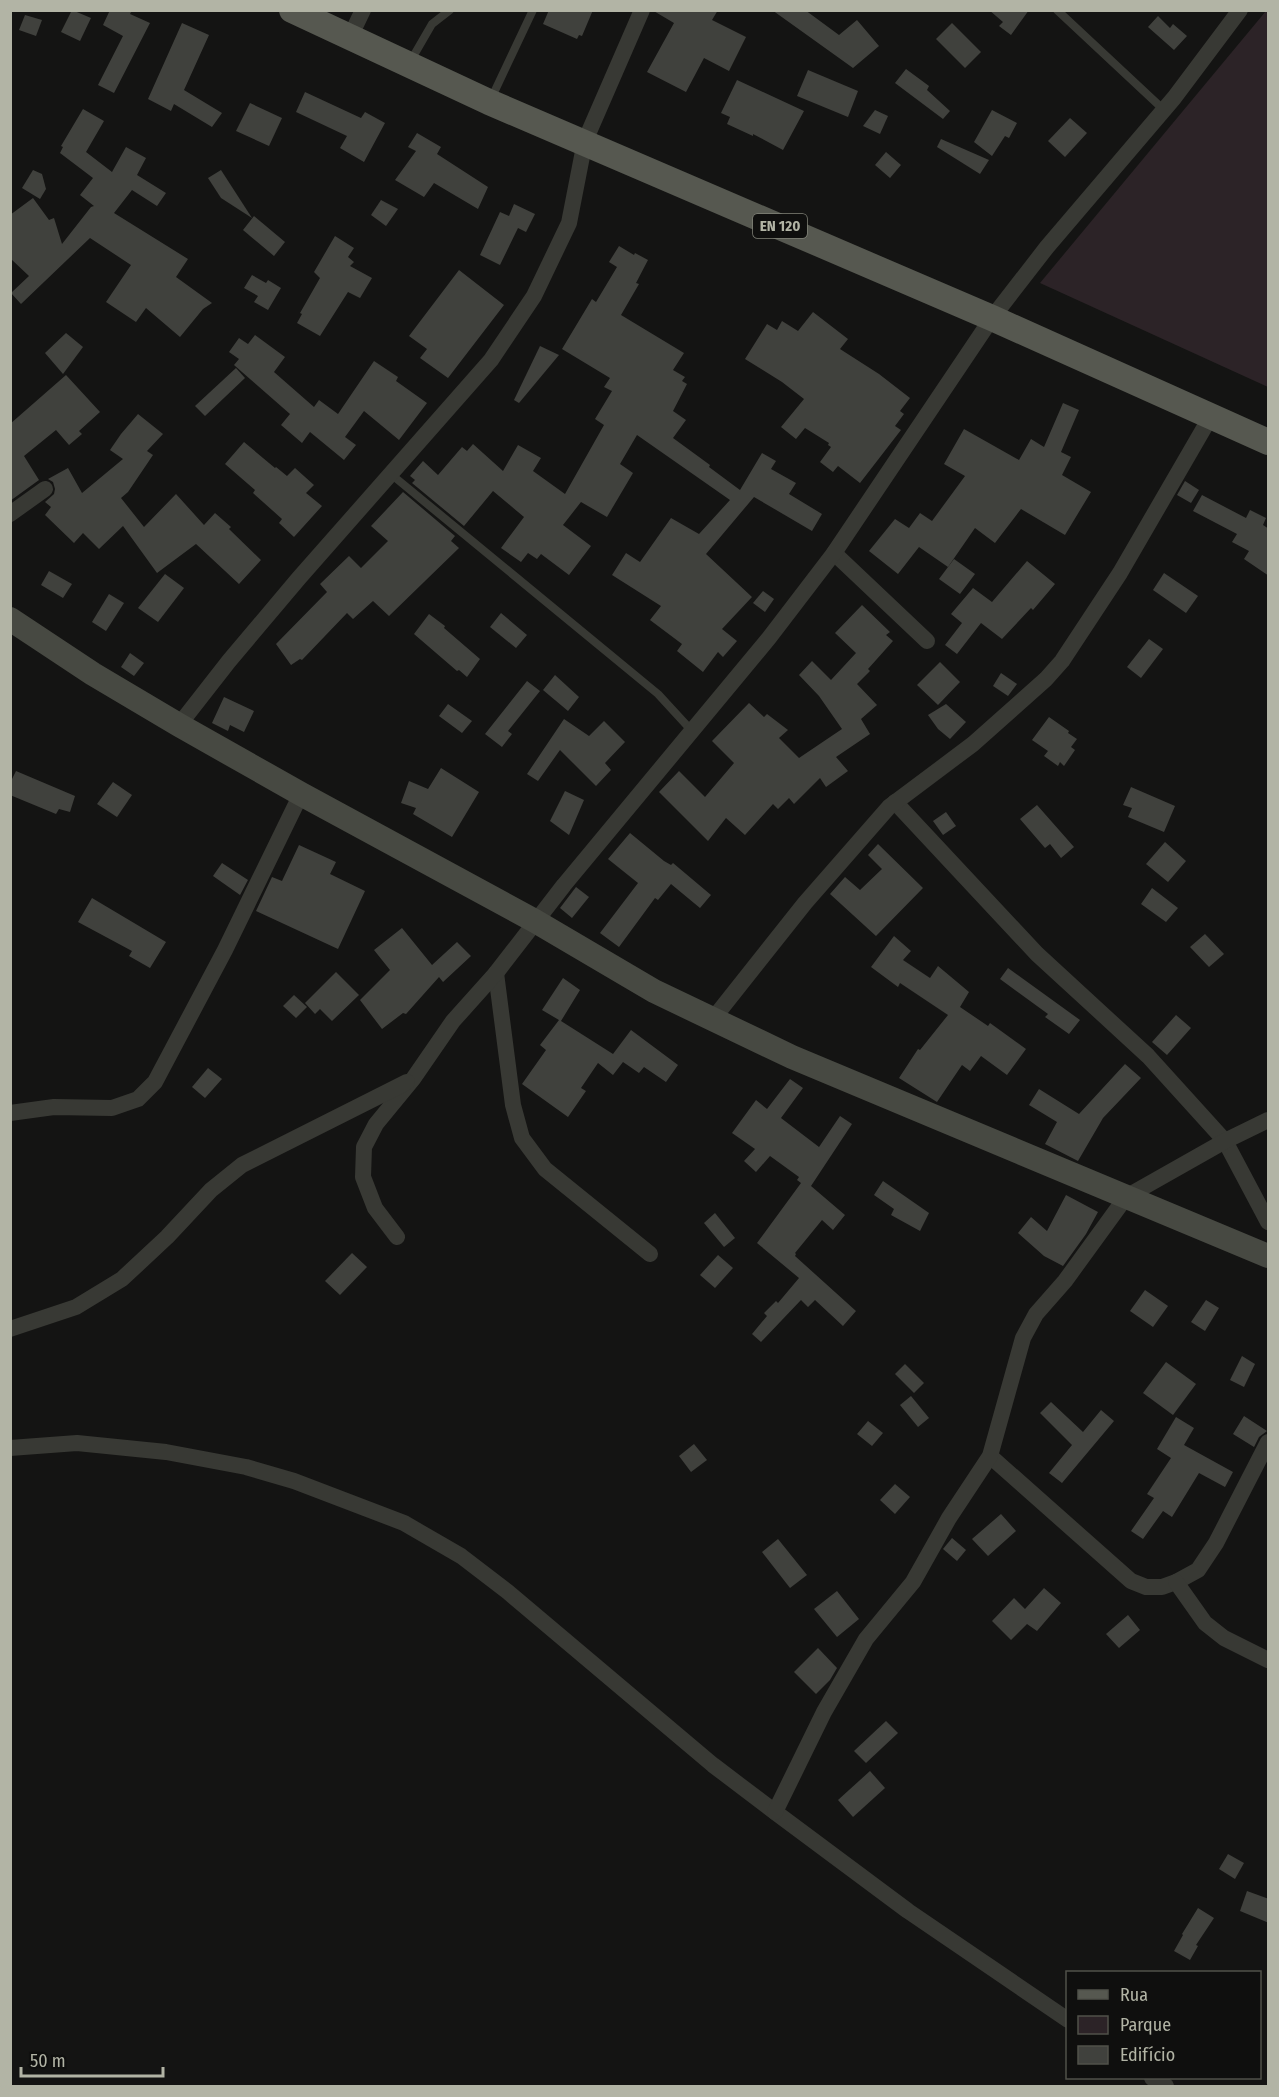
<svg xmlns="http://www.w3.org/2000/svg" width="1279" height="2097" font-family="'Fira Sans Condensed',sans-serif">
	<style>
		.green { fill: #2c2327 }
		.building { fill: #40413d }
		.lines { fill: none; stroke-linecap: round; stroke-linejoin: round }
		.lane { stroke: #383934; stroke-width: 8 }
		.street { stroke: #383934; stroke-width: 16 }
		.secondary { stroke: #474942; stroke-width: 24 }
		.primary { stroke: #565850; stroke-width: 26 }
		.labels { text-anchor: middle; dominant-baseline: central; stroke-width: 4.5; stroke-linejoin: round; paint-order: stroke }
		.shield { fill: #0f0f0e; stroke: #818278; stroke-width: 1.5 }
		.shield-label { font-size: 15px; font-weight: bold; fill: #b2b4a5 }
	</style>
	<rect width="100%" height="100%" fill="#141413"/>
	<polygon class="green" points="1266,11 1268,11 1268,387 1040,283"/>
	<g class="building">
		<polygon points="72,10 91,18 80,41 61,32"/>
		<polygon points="110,10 132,10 130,14 150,23 114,93 98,85 123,36 103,25"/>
		<polygon points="549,10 593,10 582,36 579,35 577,39 543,24"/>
		<polygon points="652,10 718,10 712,20 746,37 729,71 704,58 686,92 647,72 674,23"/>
		<polygon points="772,10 805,10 839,35 857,20 879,46 853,68"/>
		<polygon points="989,10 1029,10 1011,35 999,26 1003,22"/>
		<polygon points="25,15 42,20 36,36 19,30"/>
		<polygon points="1158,16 1170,28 1173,24 1187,36 1174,50 1148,27"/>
		<polygon points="182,23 209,35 184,90 222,113 212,127 174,104 171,111 148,99"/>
		<polygon points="952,23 981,52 965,68 936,39"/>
		<polygon points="906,69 929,86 927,90 950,111 943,119 895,83"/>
		<polygon points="808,70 858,91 848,117 797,96"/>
		<polygon points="737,80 804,111 783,150 753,134 753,136 727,124 730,117 721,113"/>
		<polygon points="305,92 361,118 365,112 385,123 364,162 340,148 347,136 296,112"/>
		<polygon points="250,103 282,118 269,146 236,131"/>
		<polygon points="83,109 104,121 86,152 112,172 126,147 146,158 137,175 166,193 157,206 132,190 114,213 188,259 176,277 212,303 203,309 180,337 146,308 136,322 106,302 131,265 90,238 21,304 11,293 29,276 11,259 10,215 33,198 49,220 54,218 62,244 91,207 94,206 80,195 93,178 60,153 63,147 61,146"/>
		<polygon points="875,110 888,116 880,134 863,126"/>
		<polygon points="992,110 1017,123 1009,138 1005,136 992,156 974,142"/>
		<polygon points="1070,118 1087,133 1065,157 1048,141"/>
		<polygon points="417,133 441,147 437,154 488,187 478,209 434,183 424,197 395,180 416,151 408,147"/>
		<polygon points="941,139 989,160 980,174 937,147"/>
		<polygon points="886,152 901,165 890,178 875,165"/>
		<polygon points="33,170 42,174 46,189 40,199 22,188"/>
		<polygon points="221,170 252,218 221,198 208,178"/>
		<polygon points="381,200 398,209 386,226 371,215"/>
		<polygon points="514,204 535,214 526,232 518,228 500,265 480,255 500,212 509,216"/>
		<polygon points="254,216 285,242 274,256 243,230"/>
		<polygon points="335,236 354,248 348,257 354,262 350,266 372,278 360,298 348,292 320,336 297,323 302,314 300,313 320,278 314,272"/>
		<polygon points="619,246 634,255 635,253 648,260 636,283 639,284 621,315 684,353 673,370 685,377 682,381 687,384 673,411 686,420 673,438 710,465 709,467 740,490 762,453 776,461 771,469 796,483 789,494 822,514 812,531 754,497 706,554 752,597 722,629 737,641 723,657 718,652 703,672 677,651 682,644 650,620 661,606 612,575 626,553 640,562 671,518 699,534 730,500 637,435 620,464 633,473 607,517 581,502 563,525 591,546 569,575 541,554 537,559 528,553 521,562 501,548 524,517 493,491 464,526 412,483 415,480 410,476 423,461 438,475 462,447 467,451 473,444 503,471 518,445 541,458 533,471 565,494 604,425 595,419 612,391 604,387 610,378 562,349 592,299 596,302 617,267 609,262"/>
		<polygon points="459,270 504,305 448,378 420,358 427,349 409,336"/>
		<polygon points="252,275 266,283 268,280 281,288 268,310 254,302 258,296 244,288"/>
		<polygon points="813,312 848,339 840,349 879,374 910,398 900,411 904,414 895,426 901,430 860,483 838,466 833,472 820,462 831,447 828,445 829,443 805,428 796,439 781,427 804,399 782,382 745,359 767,324 777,330 782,321 798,331"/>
		<polygon points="66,333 83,347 63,374 45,353"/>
		<polygon points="255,335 285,357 274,372 314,407 319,400 338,414 374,361 398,377 396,381 427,403 399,440 364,411 345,437 356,445 344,460 310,432 302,443 281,425 290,414 234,365 239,359 229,352 239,338 248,344"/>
		<polygon points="540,346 559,355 519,403 514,400"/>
		<polygon points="236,368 245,378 205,416 195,406"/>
		<polygon points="66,375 100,412 79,431 82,434 69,445 56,430 24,456 39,480 10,501 10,424"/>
		<polygon points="1063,403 1079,410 1061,452 1071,457 1062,475 1091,492 1065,535 1021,509 995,543 975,528 948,567 919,547 898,574 869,551 895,519 909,528 920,513 932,521 965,476 944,464 964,429 1019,460 1031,439 1044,447"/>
		<polygon points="138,414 163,434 147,451 153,455 128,492 121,498 144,527 176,494 204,525 215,513 231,527 229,529 261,560 239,584 196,544 157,573 123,526 99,549 83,533 74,543 45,515 51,507 45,502 54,494 55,489 53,482 48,479 68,468 82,493 123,459 110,450 121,434"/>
		<polygon points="244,442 275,468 276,467 287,476 295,468 314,485 306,493 322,506 294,537 279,523 282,519 253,493 255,490 225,464"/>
		<polygon points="1185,481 1199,490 1191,503 1177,495"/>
		<polygon points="403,492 455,536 451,541 459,548 389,616 373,601 353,619 347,613 302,660 300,659 291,665 276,644 327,592 320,584 349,556 361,568 388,541 371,526"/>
		<polygon points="1202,495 1246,518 1250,510 1266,518 1263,525 1269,529 1269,576 1244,559 1249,551 1232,542 1237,534 1193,511"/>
		<polygon points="954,559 975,574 960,594 939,579"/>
		<polygon points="1027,561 1055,584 1033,610 1031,608 1002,639 981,623 957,654 945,645 962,623 951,614 973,588 992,602"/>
		<polygon points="49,571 72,584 63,598 41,585"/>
		<polygon points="1164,573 1198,596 1186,613 1153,590"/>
		<polygon points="165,574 184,588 158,622 138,608"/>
		<polygon points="763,591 774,599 765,612 753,603"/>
		<polygon points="109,594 124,603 106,631 92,622"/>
		<polygon points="862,605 890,632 886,635 893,641 868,669 870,671 857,684 877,705 861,719 870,734 836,757 848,771 826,787 820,778 794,804 789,798 778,809 773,804 745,835 726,818 708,841 659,792 679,771 705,797 734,763 712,741 749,703 764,717 767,714 788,730 779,738 799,758 842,729 819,696 799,675 812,661 831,680 856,653 835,633"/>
		<polygon points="501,613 527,635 516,648 490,627"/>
		<polygon points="429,614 445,626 444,628 480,659 467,677 459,670 457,671 414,634"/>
		<polygon points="1149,639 1163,649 1141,678 1127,667"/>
		<polygon points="130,653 144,663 134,676 121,667"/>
		<polygon points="940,662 960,682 938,705 917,685"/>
		<polygon points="1001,673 1017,684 1008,696 993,686"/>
		<polygon points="555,675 579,697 568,711 543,690"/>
		<polygon points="527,681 540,691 508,731 512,734 502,747 485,734"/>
		<polygon points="224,697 254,711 244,732 230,725 228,731 212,723"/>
		<polygon points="448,704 472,721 462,733 439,716"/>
		<polygon points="946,704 966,722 950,739 938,729 928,715"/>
		<polygon points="1049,717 1069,731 1068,733 1077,739 1071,747 1075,750 1064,766 1060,762 1058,766 1044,756 1048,751 1032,740"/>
		<polygon points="564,719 589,736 604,721 625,742 605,763 611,770 596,786 560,750 538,781 527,774"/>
		<polygon points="441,768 479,792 452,837 413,814 416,808 401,803 409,781 428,789"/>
		<polygon points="16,771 75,796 70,812 59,809 56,814 10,795 10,783"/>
		<polygon points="113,782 132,795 117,817 97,804"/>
		<polygon points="1131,787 1175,806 1164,832 1128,817 1132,808 1123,805"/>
		<polygon points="565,791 584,800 569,835 550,821"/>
		<polygon points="1037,805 1074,847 1061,858 1050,844 1045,848 1020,819"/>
		<polygon points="946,812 956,826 943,835 933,821"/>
		<polygon points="630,833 664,861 671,865 673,863 711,895 700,908 671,884 658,900 655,898 619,947 600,933 638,883 608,859"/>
		<polygon points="1165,842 1186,861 1168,882 1146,864"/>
		<polygon points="878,844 923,888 876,936 830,894 845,877 860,890 882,869 868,855"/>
		<polygon points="299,845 336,862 330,874 365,891 338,949 256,911 272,877 282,881"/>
		<polygon points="222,863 248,880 240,895 213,876"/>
		<polygon points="576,887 589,897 572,918 560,908"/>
		<polygon points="1152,888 1178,908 1166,922 1141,904"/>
		<polygon points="92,898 166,942 150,968 129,956 132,951 78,922"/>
		<polygon points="402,928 432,965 457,942 471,956 443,982 439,977 406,1014 403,1013 382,1029 360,1000 390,970 374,950"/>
		<polygon points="1205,934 1224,954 1209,967 1190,947"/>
		<polygon points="894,936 911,951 903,960 930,978 938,966 969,992 960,1007 988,1026 990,1023 1026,1049 1007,1075 981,1056 970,1071 962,1065 937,1102 899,1078 918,1049 920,1050 948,1015 900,983 898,987 871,967"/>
		<polygon points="1008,968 1080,1020 1069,1034 1045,1017 1048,1014 1000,979"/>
		<polygon points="336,972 359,995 332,1021 320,1009 315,1014 305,1003"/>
		<polygon points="563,978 580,990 561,1021 613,1054 631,1030 678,1065 666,1082 644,1067 639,1073 623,1062 613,1075 598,1063 581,1088 586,1091 568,1117 522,1084 546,1050 540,1045 559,1020 542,1010"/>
		<polygon points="294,995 307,1007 296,1018 283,1006"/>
		<polygon points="1176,1015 1191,1028 1167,1055 1152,1042"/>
		<polygon points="1125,1064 1141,1078 1103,1118 1078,1161 1045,1144 1057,1122 1029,1105 1039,1089 1079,1114"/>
		<polygon points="208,1068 222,1079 205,1098 192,1087"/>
		<polygon points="790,1079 803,1088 781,1118 819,1147 840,1116 852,1124 811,1186 845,1215 833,1230 822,1220 795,1253 796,1254 795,1256 856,1311 843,1326 815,1300 808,1307 801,1300 761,1342 752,1334 767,1316 764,1313 776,1301 778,1303 799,1278 757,1243 801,1183 797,1180 799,1177 770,1156 756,1172 744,1161 755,1149 732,1133 756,1100 767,1109"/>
		<polygon points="883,1181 929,1213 920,1231 891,1215 894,1209 874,1195"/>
		<polygon points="1066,1195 1098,1212 1086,1234 1063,1266 1044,1256 1018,1233 1031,1217 1047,1231"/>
		<polygon points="715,1213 735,1238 724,1247 704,1223"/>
		<polygon points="352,1253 367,1267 340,1295 325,1281"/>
		<polygon points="718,1255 733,1268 715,1288 700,1275"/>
		<polygon points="1145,1290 1168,1306 1153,1327 1130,1311"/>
		<polygon points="1206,1300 1219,1308 1205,1331 1191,1322"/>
		<polygon points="1242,1356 1255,1364 1244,1387 1230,1380"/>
		<polygon points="1166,1362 1196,1384 1173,1415 1143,1393"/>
		<polygon points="905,1364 924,1383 914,1393 895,1374"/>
		<polygon points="911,1396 929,1418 918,1427 900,1405"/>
		<polygon points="1051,1402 1083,1432 1101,1410 1114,1421 1062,1483 1049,1473 1072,1445 1040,1413"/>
		<polygon points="1244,1416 1267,1431 1259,1437 1254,1447 1233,1434"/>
		<polygon points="1176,1417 1194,1428 1184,1445 1233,1472 1225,1487 1199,1473 1172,1517 1163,1511 1143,1539 1131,1531 1154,1498 1147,1494 1171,1458 1157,1449"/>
		<polygon points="868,1421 883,1433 872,1446 857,1434"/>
		<polygon points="694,1444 707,1460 691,1472 679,1456"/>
		<polygon points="895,1484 910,1497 895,1514 880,1500"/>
		<polygon points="1001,1514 1016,1531 988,1556 972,1539"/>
		<polygon points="952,1538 966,1550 957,1561 943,1549"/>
		<polygon points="778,1539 807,1575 790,1588 762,1552"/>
		<polygon points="1044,1588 1061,1603 1037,1631 1027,1624 1011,1640 992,1621 1014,1598 1025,1609"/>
		<polygon points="837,1591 859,1619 837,1637 814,1609"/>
		<polygon points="1128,1615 1140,1630 1119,1648 1106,1634"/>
		<polygon points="818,1648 837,1668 830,1680 816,1694 794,1672"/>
		<polygon points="886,1721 898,1733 866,1763 854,1751"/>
		<polygon points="870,1771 885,1788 853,1817 838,1800"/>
		<polygon points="1228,1854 1244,1863 1235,1879 1219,1869"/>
		<polygon points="1247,1891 1269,1899 1269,1923 1240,1911"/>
		<polygon points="1198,1908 1214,1918 1196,1945 1198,1946 1190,1960 1174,1951 1183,1935 1182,1934"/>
	</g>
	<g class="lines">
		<g class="lane">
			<polyline points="1057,10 1164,110"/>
			<polyline points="410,62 432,24 450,10"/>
			<polyline points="491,99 533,10"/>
			<polyline points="392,475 658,694 692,731"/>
		</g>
		<g class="street">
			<polyline points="350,37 363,10"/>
			<polyline points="10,514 45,489"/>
			<polyline points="834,553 927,641"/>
			<polyline points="179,725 229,661 299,578 491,360 534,296 569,223 585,141 642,10"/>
			<polyline points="895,802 1037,954 1148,1056 1225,1141 1268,1222"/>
			<polyline points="496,973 513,1105 522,1138 545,1169 650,1254"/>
			<polyline points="713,1019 805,903 889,807 973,744 1046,679 1062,661 1120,573 1211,416"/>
			<polyline points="10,1113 54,1107 112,1108 138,1099 155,1082 225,950 301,794"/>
			<polyline points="397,1237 375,1208 363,1177 364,1147 376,1124 413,1079 453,1021 496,973 564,885 769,638 834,553 992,318 1047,247 1174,98 1240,10"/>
			<polyline points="10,1329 76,1307 122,1279 167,1237 211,1190 242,1165 407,1082"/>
			<polyline points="10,1448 77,1443 166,1452 246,1467 294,1481 404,1523 461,1556 508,1592 713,1765 775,1812 908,1911 1068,2020"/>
			<polyline points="990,1456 1131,1581 1146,1587 1162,1587 1176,1582 1198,1570 1216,1543 1268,1442"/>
			<polyline points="1176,1582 1205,1623 1224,1638 1268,1660"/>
			<polyline points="775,1812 824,1712 866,1639 913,1582 949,1518 990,1456 1023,1338 1036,1314 1065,1281 1126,1197 1225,1141 1268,1120"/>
			<polyline points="1152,2078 1166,2086"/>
		</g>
		<polyline class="secondary" points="10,619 93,674 179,725 301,794 535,921 654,991 792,1057 1268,1256"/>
		<polyline class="primary" points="292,10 489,102 992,318 1268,442"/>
	</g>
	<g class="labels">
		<rect class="shield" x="753" y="214" width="54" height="24" rx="4.5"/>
		<g class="shield-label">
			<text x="780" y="226">EN 120</text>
		</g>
	</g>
	<rect width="1279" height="2097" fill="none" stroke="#b2b4a5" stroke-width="24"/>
	<rect x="1066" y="1971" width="195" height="108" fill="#0f0f0e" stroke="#50514a" stroke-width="1.5"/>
	<rect x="1078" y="1990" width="30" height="9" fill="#565850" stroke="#50514a" stroke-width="1.5"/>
	<text x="1120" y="2001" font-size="18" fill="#b2b4a5">Rua</text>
	<rect x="1078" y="2016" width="30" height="18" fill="#2c2327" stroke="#50514a" stroke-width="1.5"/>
	<text x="1120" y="2031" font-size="18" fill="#b2b4a5">Parque</text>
	<rect x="1078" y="2046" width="30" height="18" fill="#40413d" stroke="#50514a" stroke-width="1.5"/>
	<text x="1120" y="2061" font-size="18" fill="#b2b4a5">Edifício</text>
	<path d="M21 2067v9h142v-9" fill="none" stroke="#b2b4a5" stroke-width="3"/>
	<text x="30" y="2067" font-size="18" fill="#b2b4a5" stroke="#0f0f0e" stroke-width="4.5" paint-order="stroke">50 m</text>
</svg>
